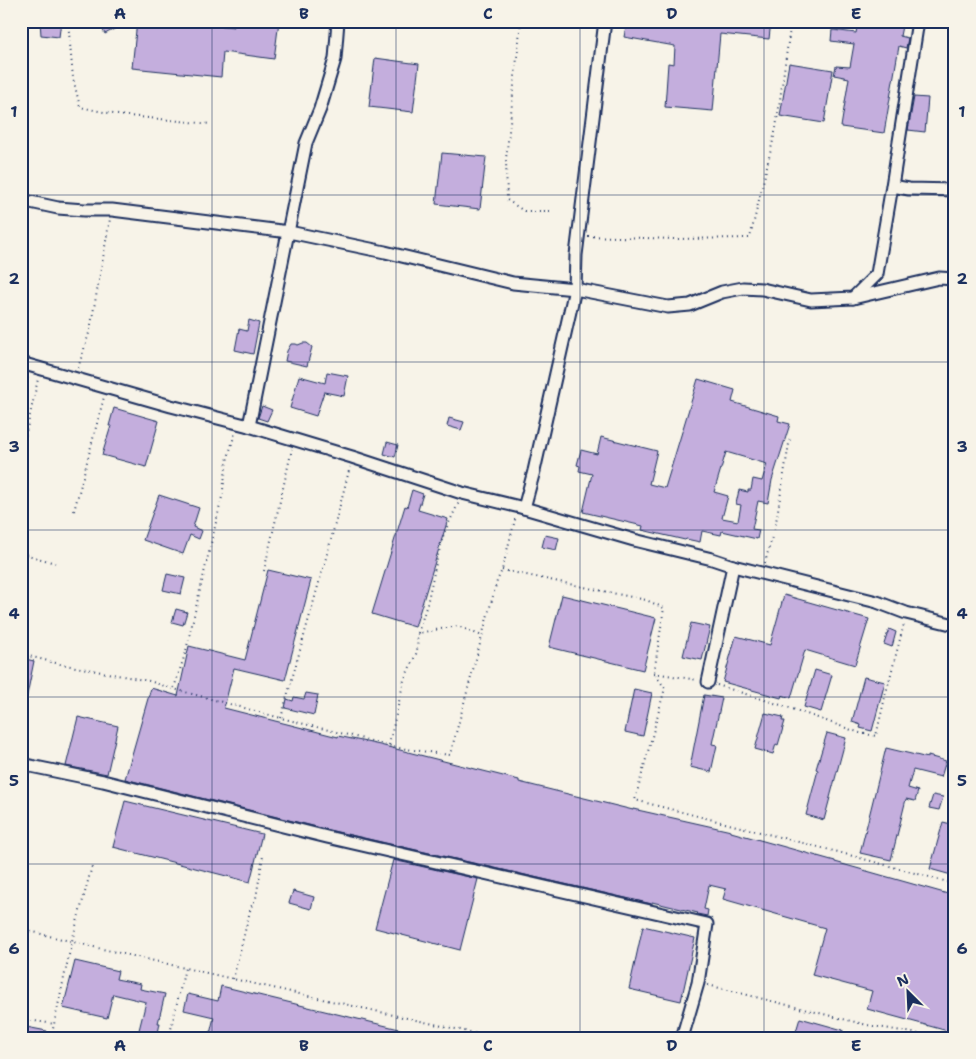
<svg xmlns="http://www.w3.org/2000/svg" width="976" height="1059" font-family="'Shantell Sans',sans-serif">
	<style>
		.building { fill: #c4aedd; stroke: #1b2f5e; fill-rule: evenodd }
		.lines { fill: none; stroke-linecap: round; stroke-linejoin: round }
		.minor-casing { stroke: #1b2f5e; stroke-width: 15 }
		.path { stroke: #1b2f5e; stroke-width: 2; stroke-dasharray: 1 4; stroke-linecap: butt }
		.minor { stroke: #f7f3e8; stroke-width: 11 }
		.grid { fill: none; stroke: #1b2f5e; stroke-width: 1; stroke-opacity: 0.55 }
		.neatline { fill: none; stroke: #1b2f5e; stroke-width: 2 }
		.grid-label { font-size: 16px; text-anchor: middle; font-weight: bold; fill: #1b2f5e }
	</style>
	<rect width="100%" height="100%" fill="#f7f3e8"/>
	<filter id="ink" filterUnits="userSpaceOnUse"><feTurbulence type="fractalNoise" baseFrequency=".02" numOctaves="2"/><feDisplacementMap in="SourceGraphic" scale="10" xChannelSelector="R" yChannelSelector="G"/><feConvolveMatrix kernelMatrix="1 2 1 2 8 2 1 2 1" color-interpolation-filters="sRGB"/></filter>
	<g filter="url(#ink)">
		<g class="building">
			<polygon points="40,21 61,21 59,37 41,35"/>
			<polygon points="98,21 129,21 105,34"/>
			<polygon points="137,21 162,21 182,23 182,22 234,27 234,21 279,21 274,59 223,52 221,77 132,68"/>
			<polygon points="627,21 676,29 677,21 771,21 769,39 720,34 713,111 665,107 668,63 674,64 675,46 624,37"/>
			<polygon points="858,21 879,23 879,21 903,21 900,36 908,38 906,48 899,46 884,133 841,127 849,78 834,75 836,66 850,67 854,44 831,41 832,30 856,33"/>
			<polygon points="375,58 419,64 413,112 369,107"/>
			<polygon points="789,63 833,70 824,123 780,116"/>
			<polygon points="914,97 928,98 925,132 908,130"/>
			<polygon points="442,153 486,157 480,209 436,204"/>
			<polygon points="249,320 259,323 253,354 235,350 239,329 247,331"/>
			<polygon points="303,343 307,343 312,347 307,366 285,361 287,351 291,344 296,344 298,345"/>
			<polygon points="327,372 348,376 344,396 324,392 316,416 290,408 299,376 325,383"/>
			<path d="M698,379l37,11 -3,12 47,14 -1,5 12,3 -18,56 -4,23 -10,-2 -6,28 7,1 -2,9 -35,-8 -1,4 -19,-4 -2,11 -14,-3 -1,1 -43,-10 1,-4 -60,-14 9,-38 -13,-3 1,-5 -3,-1 4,-15 16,4 4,-17 56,14 -8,33 16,4zM726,452l41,12 -5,17 -9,-2 -2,11h-3v2l-9,-2 -3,14 5,1 -3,16 -16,-3 6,-22 -14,-4z"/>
			<polygon points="262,406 272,410 267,421 258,418"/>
			<polygon points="114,408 159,421 146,467 102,455 111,426 109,426"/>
			<polygon points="449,418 464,422 461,430 447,426"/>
			<polygon points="387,442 398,445 395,457 384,454"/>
			<polygon points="412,490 423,494 418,510 448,519 415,627 372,614 405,506 407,507"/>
			<polygon points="159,495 199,508 193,527 202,531 199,539 190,535 183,554 143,540"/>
			<polygon points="545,535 559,538 556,550 542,547"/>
			<polygon points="268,570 311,580 285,680 234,668 224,708 338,737 338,736 380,745 519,780 519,782 633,810 633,809 731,831 731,832 835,861 835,862 955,896 955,1033 867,1009 872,991 812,975 825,928 723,899 726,889 709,885 704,909 708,910 707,916 697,914 698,913 652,902 652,904 329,830 125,779 151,688 178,696 189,646 245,660"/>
			<polygon points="167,574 185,578 181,594 163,590"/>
			<polygon points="562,595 656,618 643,670 549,647"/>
			<polygon points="784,595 869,619 855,665 805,650 791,698 782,695 781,698 723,682 736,636 770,645"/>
			<polygon points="176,609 187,612 183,625 172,622"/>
			<polygon points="691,623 710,627 702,660 683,656"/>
			<polygon points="889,629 896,632 892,647 884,644"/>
			<polygon points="21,658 34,661 25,705 21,704"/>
			<polygon points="815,670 832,675 821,712 804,707"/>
			<polygon points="864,677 885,682 872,731 860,728 861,725 852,722"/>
			<polygon points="634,689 652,693 643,736 625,732"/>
			<polygon points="306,693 318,695 314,715 285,708 287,699 293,701 294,697 304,699"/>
			<polygon points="704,695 722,698 712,744 717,745 711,772 690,767"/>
			<polygon points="765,713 783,717 782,721 785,721 778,745 776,744 773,754 755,749"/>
			<polygon points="78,717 118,726 107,774 66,766"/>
			<polygon points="827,733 846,738 824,820 806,815 818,770 816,769"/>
			<polygon points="886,748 928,758 928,756 946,761 941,777 913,770 908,788 918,791 915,801 906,799 891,860 860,853"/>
			<polygon points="933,795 943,797 939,810 929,808"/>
			<polygon points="125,801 262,834 250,882 113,847"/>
			<polygon points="943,822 955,825 955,876 930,869"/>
			<polygon points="393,860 478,879 460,950 375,928"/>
			<polygon points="293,891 314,897 311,909 289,903"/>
			<polygon points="643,926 695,938 681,1001 629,989"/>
			<polygon points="75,961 118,971 116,979 141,984 140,989 165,994 158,1023 160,1023 157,1038 137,1038 146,1002 113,994 107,1018 63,1008"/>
			<polygon points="221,986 424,1035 424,1038 209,1038 214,1017 184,1010 188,994 218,1001"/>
			<polygon points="800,1018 843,1030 841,1038 794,1038"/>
			<polygon points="21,1026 47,1031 45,1038 21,1038"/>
		</g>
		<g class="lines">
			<g class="minor-casing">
				<g id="minor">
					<polyline points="918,21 892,186 909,189 955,190"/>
					<polyline points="21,200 58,208 84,210 112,210 289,232 385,252 513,283 575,289 668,307 690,305 722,292 743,288 762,289 811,300 853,298 939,278 955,279"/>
					<polyline points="853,298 877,274 892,186"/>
					<polyline points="21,363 171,406 249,426 352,457 462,493 524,508 634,540 712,559 733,566 877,602 906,613 955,625"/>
					<polyline points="249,426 306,143 320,109 335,59 338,21"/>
					<polyline points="524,508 534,471 575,289 576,255 605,21"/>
					<polyline points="708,682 733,566"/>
					<polyline points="21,764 103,781 327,837 707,924 698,983 682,1038"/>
				</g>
			</g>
			<g class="path">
				<polyline points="68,21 73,78 80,107 118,115 211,124"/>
				<polyline points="521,21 506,159 507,200 524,211 553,211"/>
				<polyline points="588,236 674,239 750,238 776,128 791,21"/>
				<polyline points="78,368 90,330 110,219"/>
				<polyline points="21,403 28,376"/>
				<polyline points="21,455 38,379"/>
				<polyline points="74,511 104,397"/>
				<polyline points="21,553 55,563"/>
				<polyline points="765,563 776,522 790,438"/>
				<polyline points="502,570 646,600 664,608 654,673 665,688 635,800 838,852 955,884"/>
				<polyline points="264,571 292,449"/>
				<polyline points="418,633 427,604 437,559 444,533 459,502"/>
				<polyline points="21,654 60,664 149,681 174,689 281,718 399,748 450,755 497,581 502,570 516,516"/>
				<polyline points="654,673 698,680"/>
				<polyline points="717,685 787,707 860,733 876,736 886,693 904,624"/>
				<polyline points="174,688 186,651 192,624 222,497 227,461 235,433"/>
				<polyline points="281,718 329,547 350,467"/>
				<polyline points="389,745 404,680 417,652 418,633 458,626 482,636"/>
				<polyline points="21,929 98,948 233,979 496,1038"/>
				<polyline points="233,979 251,907 256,898 263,856"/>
				<polyline points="708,985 867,1025 942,1038"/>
				<polyline points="21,1019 55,1024"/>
				<polyline points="51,1038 72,941 92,866"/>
				<polyline points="169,1038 185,968"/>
			</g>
			<use href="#minor" class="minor"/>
		</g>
	</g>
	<path class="grid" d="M212,21v1017M396,21v1017M580,21v1017M764,21v1017M21,195h934M21,362h934M21,530h934M21,697h934M21,864h934"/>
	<rect width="976" height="1059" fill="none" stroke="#f7f3e8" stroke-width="55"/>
	<g transform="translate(908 992) rotate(336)" stroke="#f7f3e8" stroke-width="4" paint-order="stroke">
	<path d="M0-4L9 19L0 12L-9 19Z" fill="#1b2f5e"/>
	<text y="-8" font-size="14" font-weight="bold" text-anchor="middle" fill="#1b2f5e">N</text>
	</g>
	<rect x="28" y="28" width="920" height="1004" class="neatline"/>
	<g class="grid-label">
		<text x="120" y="19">A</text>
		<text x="304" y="19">B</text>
		<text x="488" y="19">C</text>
		<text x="672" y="19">D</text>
		<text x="856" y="19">E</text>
		<text x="14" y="117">1</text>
		<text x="962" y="117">1</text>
		<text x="14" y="284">2</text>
		<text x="962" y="284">2</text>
		<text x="14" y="452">3</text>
		<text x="962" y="452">3</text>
		<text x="14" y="619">4</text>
		<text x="962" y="619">4</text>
		<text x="14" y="786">5</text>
		<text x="962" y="786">5</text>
		<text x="14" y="954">6</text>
		<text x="962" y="954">6</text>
		<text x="120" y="1051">A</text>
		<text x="304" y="1051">B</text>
		<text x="488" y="1051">C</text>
		<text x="672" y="1051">D</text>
		<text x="856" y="1051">E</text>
	</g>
</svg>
